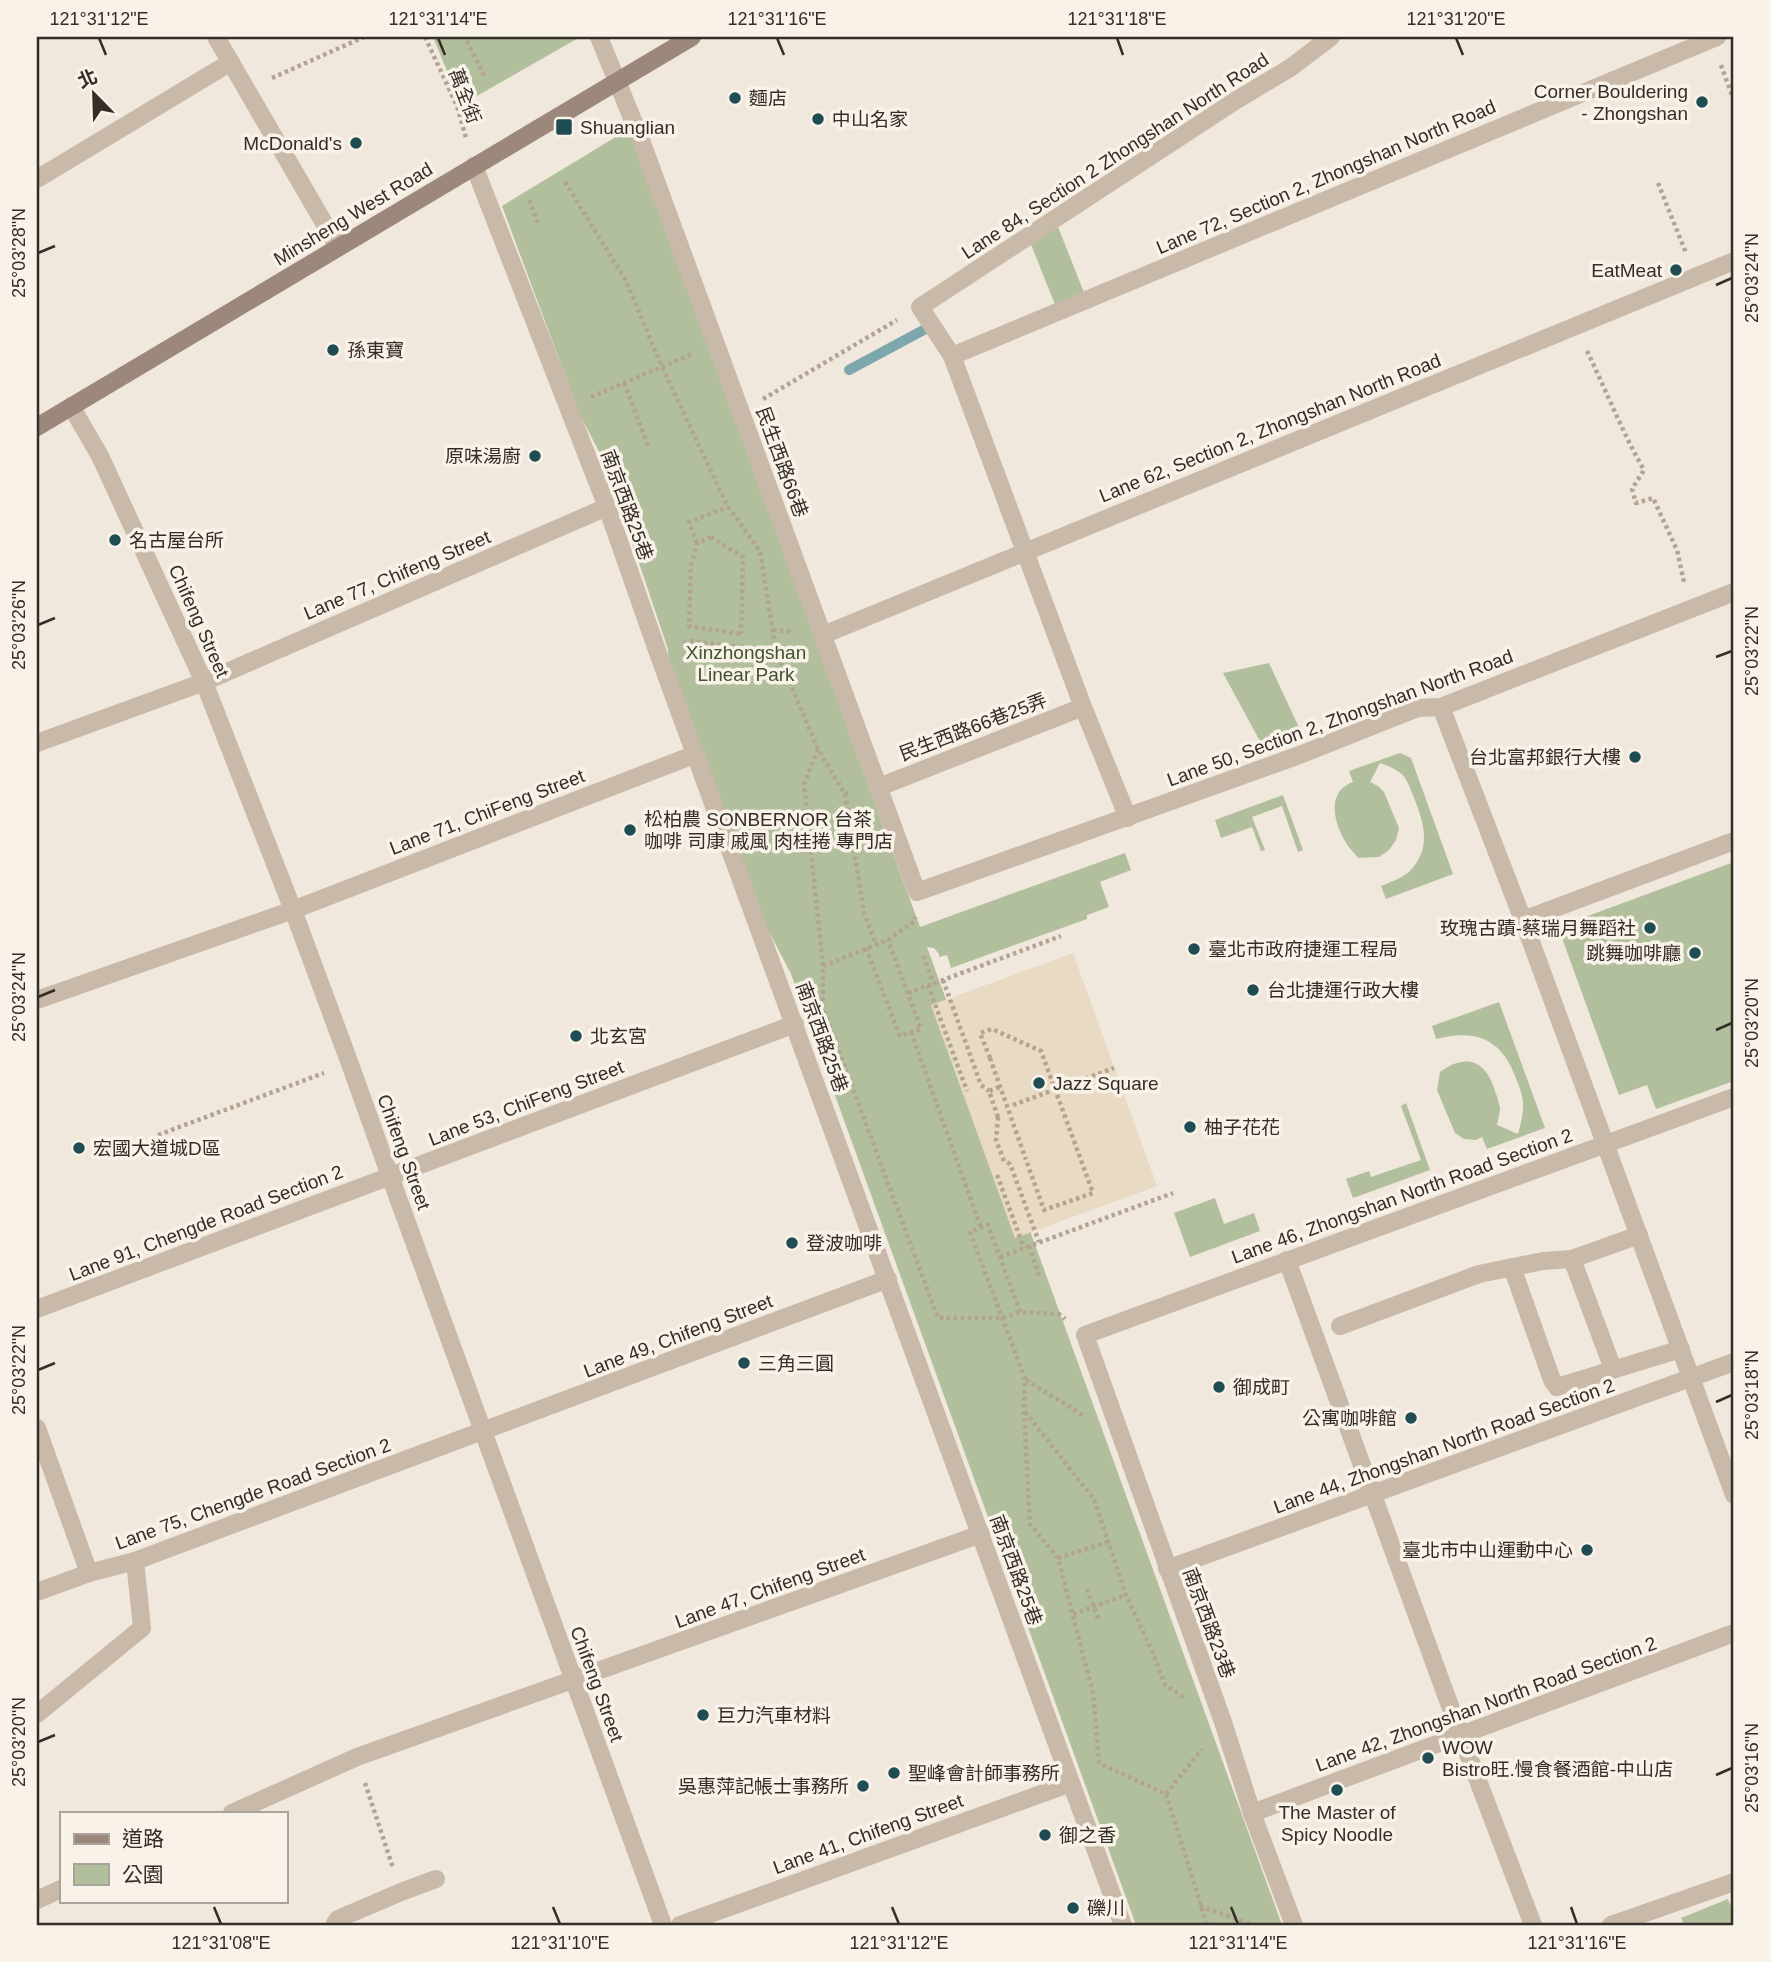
<svg xmlns="http://www.w3.org/2000/svg" width="1771" height="1962" font-family="Arial,'Noto Sans TC',sans-serif">
	<style>
		.green { fill: #b1bf9c }
		.plaza { fill: #e8dac3 }
		.lines { fill: none; stroke-linecap: round; stroke-linejoin: round }
		.stream { stroke: #7ca7ac; stroke-width: 10 }
		.path { stroke: #b3a392; stroke-width: 4.5; stroke-dasharray: 3.5 3.5; stroke-linecap: butt }
		.lane { stroke: #c8b9a8; stroke-width: 18 }
		.street { stroke: #c8b9a8; stroke-width: 18 }
		.secondary { stroke: #9b887a; stroke-width: 18 }
		.path-bridge { stroke: #b3a392; stroke-width: 4.5; stroke-dasharray: 3.5 3.5; stroke-linecap: butt }
		.ticks { fill: none; stroke: #352d28; stroke-width: 2.5 }
		.poi-dot { fill: #204d54; stroke: #f8f2e8; stroke-width: 2.5 }
		.labels { text-anchor: middle; dominant-baseline: central; stroke-width: 7; stroke-linejoin: round; paint-order: stroke }
		.poi-label { font-size: 19px; fill: #352d28; stroke: #f8f2e8; text-anchor: start }
		.street-label { font-size: 19px; fill: #352d28; stroke: #f8f2e8 }
		.park-label { font-size: 19px; fill: #42522d; stroke: #f8f2e8 }
		.neatline { fill: none; stroke: #352d28; stroke-width: 2.5 }
		.ticks-label { font-size: 18px; text-anchor: middle; fill: #352d28 }
	</style>
	<rect width="100%" height="100%" fill="#f0e8dc"/>
	<g class="green">
		<polygon points="433,37 580,37 461,105"/>
		<polygon points="629,129 920,927 1125,853 1131,870 1100,882 1109,907 1087,915 1087,919 951,968 947,955 939,957 939,954 934,948 927,947 1282,1925 1136,1925 791,974 761,916 669,667 668,649 606,465 580,415 502,206"/>
		<polygon points="1058,227 1085,295 1056,307 1030,242"/>
		<polygon points="1269,663 1303,736 1261,743 1223,673"/>
		<path d="M1400,753l11,5 42,116 -67,25 -5,-13c10,-4 21,-8 29,-15 23,-24 13,-50 3,-76 -4,-8 -6,-18 -14,-23 -5,-4 -13,-7 -19,-9l-10,19 8,4 6,6 15,36 -3,12 -7,10 -10,7 -20,1c-20,-17 -40,-64 -6,-76l-4,-11z"/>
		<polygon points="1283,795 1303,850 1298,852 1282,806 1252,817 1265,850 1261,851 1252,827 1221,838 1215,820"/>
		<polygon points="1734,862 1734,1081 1656,1109 1647,1085 1619,1095 1558,927"/>
		<path d="M1499,1002l46,126 -58,21 -5,-12 -6,3 -12,-1 -9,-6 -18,-43 3,-18c26,-19 46,-12 55,19 2,5 4,12 5,17 0,5 -2,12 -3,17l21,9c2,-8 5,-18 5,-26 1,-11 -4,-22 -8,-32 -14,-38 -41,-47 -79,-37l-4,-13z"/>
		<polygon points="1406,1103 1430,1170 1353,1198 1346,1179 1369,1171 1371,1177 1421,1160 1401,1106"/>
		<polygon points="1215,1198 1224,1224 1254,1213 1260,1231 1190,1257 1174,1213"/>
		<polygon points="1728,1899 1734,1914 1734,1925 1684,1925 1681,1918"/>
	</g>
	<polygon class="plaza" points="1073,953 1157,1186 1015,1238 931,1005"/>
	<g class="lines">
		<polyline class="stream" points="849,370 931,326"/>
		<g class="path">
			<polyline points="425,37 457,106 466,138"/>
			<polyline points="544,37 545,38"/>
			<polyline points="467,41 485,77"/>
			<polyline points="1721,65 1734,101"/>
			<polyline points="272,78 364,37"/>
			<polyline points="565,182 626,281 662,367 728,507 760,551 776,651 818,749 845,794 851,792"/>
			<polyline points="1658,183 1686,253"/>
			<polyline points="529,200 538,223"/>
			<path d="M1587,351c19,39 35,81 57,119l-12,19 4,14 17,-5 24,52 7,32"/>
			<polyline points="624,383 649,448"/>
			<polyline points="591,397 692,354"/>
			<polyline points="763,399 897,320"/>
			<polyline points="711,537 697,543 691,565 689,626 741,634"/>
			<polyline points="697,543 689,522 728,507"/>
			<polyline points="773,630 794,632"/>
			<polyline points="683,643 690,641 776,651"/>
			<polyline points="818,749 804,784 823,966 823,1008 938,1318 1002,1318 1020,1312 1059,1314 1065,1319"/>
			<polyline points="845,794 864,913 876,944"/>
			<polyline points="866,948 900,1036 921,1029 888,940"/>
			<polyline points="923,956 934,984"/>
			<polyline points="823,966 888,940 915,921 915,917"/>
			<polyline points="943,980 981,1085 989,1091"/>
			<polyline points="928,985 967,1091"/>
			<polyline points="908,993 1061,936"/>
			<polyline points="911,1032 981,1228"/>
			<polyline points="990,1058 980,1033 992,1029 1041,1051 1093,1193 1044,1210 1025,1157"/>
			<polyline points="1013,1105 1114,1068"/>
			<polyline points="998,1117 996,1140 1004,1161 1010,1164 1039,1242"/>
			<polyline points="158,1135 324,1073"/>
			<polyline points="997,1175 1024,1248"/>
			<polyline points="1029,1246 1039,1275"/>
			<polyline points="1000,1257 1173,1193"/>
			<polyline points="1020,1312 988,1225 970,1232 1025,1379 1024,1411 1030,1524 1058,1558 1093,1693 1099,1763 1166,1794 1207,1925"/>
			<polyline points="1026,1380 1084,1416"/>
			<polyline points="1025,1412 1094,1499 1126,1595 1153,1653 1165,1685 1185,1698"/>
			<polyline points="1058,1558 1108,1542"/>
			<polyline points="1087,1589 1099,1621"/>
			<polyline points="1073,1614 1126,1595"/>
			<polyline points="365,1783 393,1868"/>
			<polyline points="1166,1794 1202,1749"/>
			<polyline points="1200,1906 1253,1925"/>
		</g>
		<g class="lane">
			<polyline points="1572,1259 1613,1369"/>
			<polyline points="1512,1267 1552,1380 1557,1387 1681,1349"/>
			<polyline points="1340,1326 1479,1274 1543,1261 1572,1259 1639,1235"/>
			<polyline points="37,1428 89,1573"/>
			<polyline points="334,1925 338,1919 401,1892 436,1879"/>
		</g>
		<g class="street">
			<polyline points="216,37 338,247"/>
			<polyline points="599,37 641,140 917,892 1297,756 1418,708 1441,707 1734,592"/>
			<polyline points="474,166 607,507 658,653 1123,1925"/>
			<polyline points="37,179 231,62"/>
			<polyline points="952,356 1717,37"/>
			<polyline points="71,406 100,456 204,682 293,910 350,1064 390,1176 663,1925"/>
			<polyline points="823,635 1734,261"/>
			<polyline points="1441,707 1523,920 1734,1495"/>
			<polyline points="37,743 204,682 607,507"/>
			<polyline points="879,787 1083,707"/>
			<polyline points="1128,818 1083,707 952,356 920,307 1235,101 1290,68 1331,37"/>
			<polyline points="1523,920 1734,841"/>
			<polyline points="37,1000 293,910 696,754"/>
			<polyline points="1287,1260 1461,1736 1533,1925"/>
			<polyline points="37,1309 795,1024"/>
			<polyline points="1167,1569 1734,1362"/>
			<polyline points="37,1592 89,1573 135,1561 888,1279"/>
			<polyline points="37,1714 142,1628 135,1561"/>
			<polyline points="232,1813 357,1757 981,1534"/>
			<polyline points="1252,1813 1734,1633"/>
			<polyline points="37,1900 61,1889"/>
			<polyline points="680,1925 1071,1783"/>
			<polyline points="1294,1925 1252,1813 1223,1722 1085,1335 1734,1097"/>
			<polyline points="1611,1925 1734,1882"/>
		</g>
		<polyline class="secondary" points="37,427 692,37"/>
		<g class="path-bridge">
			<polyline points="711,537 743,557 741,634"/>
			<polyline points="990,1058 1025,1157"/>
			<polyline points="998,1117 989,1091 1000,1087"/>
		</g>
	</g>
	<path class="ticks" d="M99,38l7,17M438,38l7,17M777,38l7,17M1117,38l6,17M1456,38l7,17M38,253l17,-7M1716,285l16,-7M38,625l17,-7M1716,657l16,-6M38,997l17,-7M1716,1030l16,-7M38,1370l17,-7M1716,1402l16,-7M38,1742l17,-7M1716,1775l16,-7M214,1907l7,17M553,1907l7,17M892,1907l7,17M1231,1907l7,17M1571,1907l6,17"/>
	<g class="poi-dot">
		<circle cx="735" cy="98" r="7"/>
		<circle cx="1702" cy="102" r="7"/>
		<circle cx="818" cy="119" r="7"/>
		<rect x="555" y="118" width="18" height="18" rx="3.5"/>
		<circle cx="356" cy="143" r="7"/>
		<circle cx="1676" cy="270" r="7"/>
		<circle cx="333" cy="350" r="7"/>
		<circle cx="535" cy="456" r="7"/>
		<circle cx="115" cy="540" r="7"/>
		<circle cx="1635" cy="757" r="7"/>
		<circle cx="630" cy="830" r="7"/>
		<circle cx="1650" cy="928" r="7"/>
		<circle cx="1194" cy="949" r="7"/>
		<circle cx="1695" cy="953" r="7"/>
		<circle cx="1253" cy="990" r="7"/>
		<circle cx="576" cy="1036" r="7"/>
		<circle cx="1039" cy="1083" r="7"/>
		<circle cx="1190" cy="1127" r="7"/>
		<circle cx="79" cy="1148" r="7"/>
		<circle cx="792" cy="1243" r="7"/>
		<circle cx="744" cy="1363" r="7"/>
		<circle cx="1219" cy="1387" r="7"/>
		<circle cx="1411" cy="1418" r="7"/>
		<circle cx="1587" cy="1550" r="7"/>
		<circle cx="703" cy="1715" r="7"/>
		<circle cx="1428" cy="1758" r="7"/>
		<circle cx="894" cy="1773" r="7"/>
		<circle cx="863" cy="1786" r="7"/>
		<circle cx="1337" cy="1790" r="7"/>
		<circle cx="1045" cy="1835" r="7"/>
		<circle cx="1073" cy="1908" r="7"/>
	</g>
	<g class="labels">
		<g class="poi-label">
			<text x="1688" y="91" text-anchor="end">Corner Bouldering<tspan x="1688" dy="22">- Zhongshan</tspan></text>
			<text x="749" y="98">麵店</text>
			<text x="832" y="119">中山名家</text>
			<text x="580" y="127">Shuanglian</text>
			<text x="342" y="143" text-anchor="end">McDonald's</text>
			<text x="1662" y="270" text-anchor="end">EatMeat</text>
			<text x="347" y="350">孫東寶</text>
			<text x="521" y="456" text-anchor="end">原味湯廚</text>
			<text x="129" y="540">名古屋台所</text>
			<text x="1621" y="757" text-anchor="end">台北富邦銀行大樓</text>
			<text x="644" y="819">松柏農 SONBERNOR 台茶<tspan x="644" dy="22">咖啡 司康 戚風 肉桂捲 專門店</tspan></text>
			<text x="1636" y="928" text-anchor="end">玫瑰古蹟-蔡瑞月舞蹈社</text>
			<text x="1208" y="949">臺北市政府捷運工程局</text>
			<text x="1681" y="953" text-anchor="end">跳舞咖啡廳</text>
			<text x="1267" y="990">台北捷運行政大樓</text>
			<text x="590" y="1036">北玄宮</text>
			<text x="1053" y="1083">Jazz Square</text>
			<text x="1204" y="1127">柚子花花</text>
			<text x="93" y="1148">宏國大道城D區</text>
			<text x="806" y="1243">登波咖啡</text>
			<text x="758" y="1363">三角三圓</text>
			<text x="1233" y="1387">御成町</text>
			<text x="1397" y="1418" text-anchor="end">公寓咖啡館</text>
			<text x="1573" y="1550" text-anchor="end">臺北市中山運動中心</text>
			<text x="717" y="1715">巨力汽車材料</text>
			<text x="1442" y="1747">WOW<tspan x="1442" dy="22">Bistro旺.慢食餐酒館-中山店</tspan></text>
			<text x="908" y="1773">聖峰會計師事務所</text>
			<text x="849" y="1786" text-anchor="end">吳惠萍記帳士事務所</text>
			<text x="1337" y="1812" text-anchor="middle">The Master of<tspan x="1337" dy="22">Spicy Noodle</tspan></text>
			<text x="1059" y="1835">御之香</text>
			<text x="1087" y="1908">礫川</text>
		</g>
		<g class="street-label">
			<text transform="translate(465 96) rotate(69)">萬全街</text>
			<text transform="translate(1115 156) rotate(-33)">Lane 84, Section 2 Zhongshan North Road</text>
			<text transform="translate(1326 177) rotate(-23)">Lane 72, Section 2, Zhongshan North Road</text>
			<text transform="translate(353 214) rotate(-31)">Minsheng West Road</text>
			<text transform="translate(1270 428) rotate(-22)">Lane 62, Section 2, Zhongshan North Road</text>
			<text transform="translate(782 462) rotate(70)">民生西路66巷</text>
			<text transform="translate(627 505) rotate(70)">南京西路25巷</text>
			<text transform="translate(397 575) rotate(-23)">Lane 77, Chifeng Street</text>
			<text transform="translate(199 621) rotate(66)">Chifeng Street</text>
			<text transform="translate(1340 718) rotate(-20)">Lane 50, Section 2, Zhongshan North Road</text>
			<text transform="translate(973 727) rotate(-21)">民生西路66巷25弄</text>
			<text transform="translate(487 812) rotate(-21)">Lane 71, ChiFeng Street</text>
			<text transform="translate(822 1037) rotate(70)">南京西路25巷</text>
			<text transform="translate(526 1103) rotate(-21)">Lane 53, ChiFeng Street</text>
			<text transform="translate(404 1152) rotate(70)">Chifeng Street</text>
			<text transform="translate(1402 1196) rotate(-20)">Lane 46, Zhongshan North Road Section 2</text>
			<text transform="translate(206 1223) rotate(-21)">Lane 91, Chengde Road Section 2</text>
			<text transform="translate(678 1336) rotate(-21)">Lane 49, Chifeng Street</text>
			<text transform="translate(1444 1446) rotate(-20)">Lane 44, Zhongshan North Road Section 2</text>
			<text transform="translate(253 1494) rotate(-20)">Lane 75, Chengde Road Section 2</text>
			<text transform="translate(1016 1570) rotate(70)">南京西路25巷</text>
			<text transform="translate(770 1588) rotate(-20)">Lane 47, Chifeng Street</text>
			<text transform="translate(1209 1623) rotate(70)">南京西路23巷</text>
			<text transform="translate(597 1684) rotate(70)">Chifeng Street</text>
			<text transform="translate(1486 1704) rotate(-20)">Lane 42, Zhongshan North Road Section 2</text>
			<text transform="translate(868 1834) rotate(-20)">Lane 41, Chifeng Street</text>
		</g>
		<g class="park-label">
			<text x="746" y="652">Xinzhongshan<tspan x="746" dy="22">Linear Park</tspan></text>
		</g>
	</g>
	<rect width="1771" height="1962" fill="none" stroke="#f8f2e8" stroke-width="77"/>
	<rect x="60" y="1812" width="228" height="91" fill="#f8f2e8" stroke="#aaa39b" stroke-width="2"/>
	<rect x="74" y="1834" width="35" height="10" fill="#9b887a" stroke="#aaa39b" stroke-width="2"/>
	<text x="122" y="1846" font-size="21" fill="#352d28">道路</text>
	<rect x="74" y="1864" width="35" height="21" fill="#b1bf9c" stroke="#aaa39b" stroke-width="2"/>
	<text x="122" y="1882" font-size="21" fill="#352d28">公園</text>
	<g transform="translate(94 94) rotate(337)" stroke="#f8f2e8" stroke-width="5" paint-order="stroke">
	<path d="M0-5L12 26L0 18L-12 26Z" fill="#352d28"/>
	<text y="-10" font-size="19" font-weight="bold" text-anchor="middle" fill="#352d28">北</text>
	</g>
	<rect x="38" y="38" width="1694" height="1886" class="neatline"/>
	<g class="ticks-label">
		<text x="99" y="25">121°31'12"E</text>
		<text x="438" y="25">121°31'14"E</text>
		<text x="777" y="25">121°31'16"E</text>
		<text x="1117" y="25">121°31'18"E</text>
		<text x="1456" y="25">121°31'20"E</text>
		<text transform="translate(19 253) rotate(-90)" y="6">25°03'28"N</text>
		<text transform="translate(1752 278) rotate(-90)" y="6">25°03'24"N</text>
		<text transform="translate(19 625) rotate(-90)" y="6">25°03'26"N</text>
		<text transform="translate(1752 651) rotate(-90)" y="6">25°03'22"N</text>
		<text transform="translate(19 997) rotate(-90)" y="6">25°03'24"N</text>
		<text transform="translate(1752 1023) rotate(-90)" y="6">25°03'20"N</text>
		<text transform="translate(19 1370) rotate(-90)" y="6">25°03'22"N</text>
		<text transform="translate(1752 1395) rotate(-90)" y="6">25°03'18"N</text>
		<text transform="translate(19 1742) rotate(-90)" y="6">25°03'20"N</text>
		<text transform="translate(1752 1768) rotate(-90)" y="6">25°03'16"N</text>
		<text x="221" y="1949">121°31'08"E</text>
		<text x="560" y="1949">121°31'10"E</text>
		<text x="899" y="1949">121°31'12"E</text>
		<text x="1238" y="1949">121°31'14"E</text>
		<text x="1577" y="1949">121°31'16"E</text>
	</g>
</svg>
